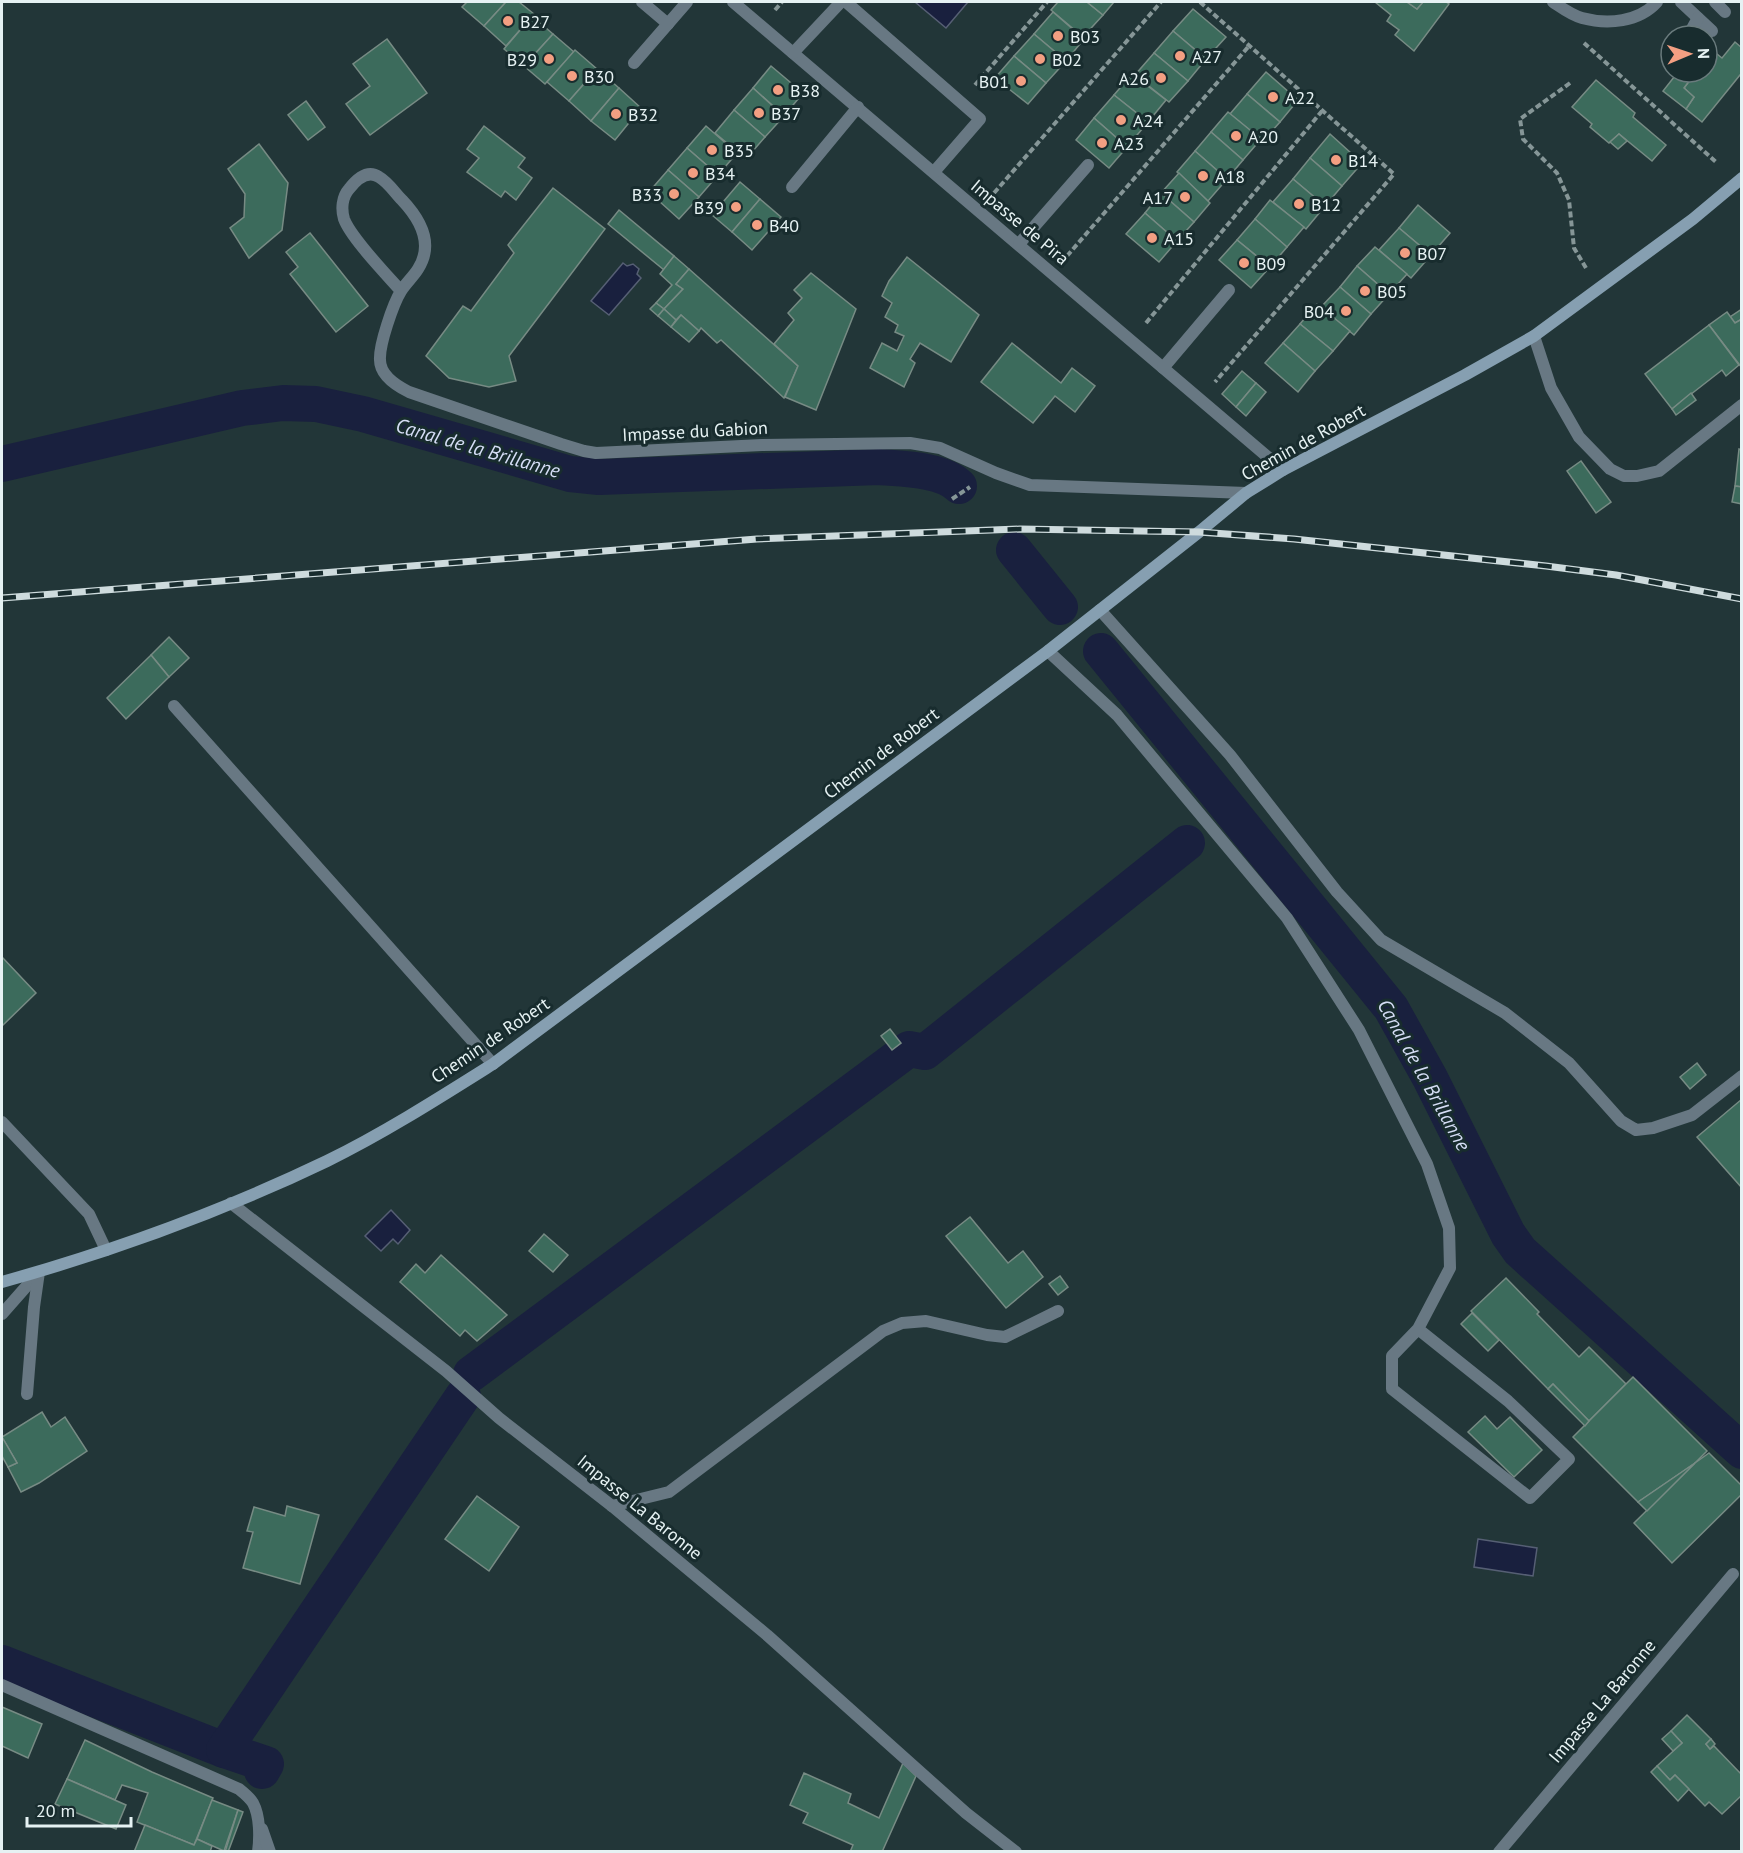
<svg xmlns="http://www.w3.org/2000/svg" width="1743" height="1853" font-family="'PT Sans',sans-serif">
	<style>
		.water { fill: #19203e; stroke: #565f74; stroke-width: 1.5 }
		.lines { fill: none; stroke-linecap: round; stroke-linejoin: round }
		.canal { stroke: #19203e; stroke-width: 36 }
		.building { fill: #3c6b5c; stroke: #778b84; stroke-width: 1.5 }
		.path { stroke: #869697; stroke-width: 4; stroke-dasharray: 6 3; stroke-linecap: butt }
		.lane { stroke: #687883; stroke-width: 12 }
		.street { stroke: #687883; stroke-width: 12 }
		.secondary { stroke: #869fb1; stroke-width: 12 }
		.rail-casing { stroke: #cedbdd; stroke-width: 7 }
		.rail { stroke: #182c2e; stroke-width: 4.5; stroke-dasharray: 14; stroke-linecap: butt }
		.poi-dot { fill: #f39f82; stroke: #182c2e; stroke-width: 2 }
		.labels { text-anchor: middle; dominant-baseline: central; stroke-width: 6; stroke-linejoin: round; paint-order: stroke }
		.poi-label { font-size: 18px; fill: #e6f2f3; stroke: #182c2e; text-anchor: start }
		.street-label { font-size: 18px; fill: #e6f2f3; stroke: #182c2e }
		.water-label { font-size: 20px; font-style: italic; fill: #d5ddf5; stroke: #182c2e }
	</style>
	<rect width="100%" height="100%" fill="#223638"/>
	<g class="water">
		<polygon points="915,2 968,2 946,28"/>
		<polygon points="623,263 627,266 633,264 639,269 637,274 641,278 609,315 591,301"/>
		<polygon points="391,1210 410,1230 398,1244 393,1239 381,1251 365,1236"/>
		<polygon points="1478,1539 1537,1548 1533,1576 1474,1567"/>
	</g>
	<g class="lines">
		<g class="canal">
			<path d="M2,464l240,-56 41,-5 33,1 47,10 207,60 29,3 280,-10c23,2 63,2 80,19"/>
			<polyline points="1014,550 1060,607"/>
			<polyline points="1101,651 1391,1008 1430,1078 1508,1234 1520,1251 1742,1451"/>
			<polyline points="471,1374 909,1049 925,1052 1187,843"/>
			<polyline points="2,1663 224,1750"/>
			<polyline points="262,1771 266,1764 224,1750 463,1396"/>
		</g>
	</g>
	<g class="building">
		<polygon points="467,2 506,2 484,26 462,7"/>
		<polygon points="506,2 519,2 534,14 506,46 484,26"/>
		<polygon points="1058,2 1087,2 1103,15 1083,37 1051,10"/>
		<polygon points="1087,2 1114,2 1103,15"/>
		<polygon points="1375,2 1407,2 1417,9 1423,2 1446,2 1449,4 1414,51 1395,35 1399,30 1387,21 1391,15"/>
		<polygon points="1407,2 1423,2 1417,9"/>
		<polygon points="1193,9 1226,37 1206,59 1173,31"/>
		<polygon points="1053,12 1084,39 1066,61 1034,34"/>
		<polygon points="532,16 553,34 524,66 504,49"/>
		<polygon points="1173,31 1206,59 1188,81 1154,53"/>
		<polygon points="553,34 574,52 545,84 524,66"/>
		<polygon points="1034,34 1066,61 1046,83 1014,56"/>
		<polygon points="387,39 427,93 370,135 346,104 370,86 353,64"/>
		<polygon points="1735,42 1742,48 1742,76 1740,75 1702,122 1686,109 1694,97 1684,88 1696,72 1707,72 1707,57 1712,50 1722,58"/>
		<polygon points="575,50 597,69 569,101 547,82"/>
		<polygon points="1154,53 1188,81 1169,102 1135,75"/>
		<polygon points="1014,56 1046,83 1028,104 995,78"/>
		<polygon points="771,66 803,93 784,116 753,88"/>
		<polygon points="597,69 619,88 591,121 569,101"/>
		<polygon points="1266,72 1298,100 1280,122 1247,94"/>
		<polygon points="1678,72 1696,72 1684,88 1694,97 1686,109 1663,91"/>
		<polygon points="1132,74 1166,100 1148,122 1114,95"/>
		<polygon points="1596,80 1635,113 1633,117 1666,145 1652,161 1619,134 1609,143 1590,127 1592,124 1572,107"/>
		<polygon points="619,88 641,108 615,140 591,121"/>
		<polygon points="753,88 784,116 765,137 734,110"/>
		<polygon points="1247,94 1280,122 1263,141 1230,114"/>
		<polygon points="1114,95 1148,122 1127,147 1094,118"/>
		<polygon points="306,101 325,127 308,140 288,115"/>
		<polygon points="734,110 765,137 746,159 715,133"/>
		<polygon points="1228,112 1261,139 1243,160 1211,132"/>
		<polygon points="1094,118 1127,147 1109,168 1076,140"/>
		<polygon points="484,126 525,158 518,167 532,178 516,200 505,191 501,197 467,172 479,158 467,149"/>
		<polygon points="706,126 737,153 718,175 687,148"/>
		<polygon points="1211,132 1243,160 1227,179 1195,151"/>
		<polygon points="1330,134 1362,163 1342,186 1310,158"/>
		<polygon points="1619,134 1627,141 1618,149 1610,142"/>
		<polygon points="259,144 288,183 282,230 249,258 230,228 244,217 245,194 228,169"/>
		<polygon points="687,148 718,175 699,197 668,170"/>
		<polygon points="1195,151 1227,179 1208,201 1177,172"/>
		<polygon points="1310,158 1342,186 1325,206 1293,179"/>
		<polygon points="668,170 699,197 679,219 649,192"/>
		<polygon points="1179,173 1210,203 1194,222 1161,193"/>
		<polygon points="1293,179 1325,206 1306,229 1273,202"/>
		<polygon points="740,182 760,199 732,232 712,215"/>
		<polygon points="553,188 605,229 509,356 516,381 489,387 449,378 426,356 463,306 471,311 514,253 508,245"/>
		<polygon points="1161,193 1194,222 1177,241 1145,213"/>
		<polygon points="760,199 781,217 752,250 732,232"/>
		<polygon points="1270,200 1304,227 1287,247 1255,219"/>
		<polygon points="1418,205 1450,233 1431,255 1399,228"/>
		<polygon points="619,210 674,256 664,270 608,224"/>
		<polygon points="1145,213 1177,241 1159,262 1126,234"/>
		<polygon points="1255,219 1287,247 1270,267 1237,240"/>
		<polygon points="1399,228 1431,255 1411,278 1379,250"/>
		<polygon points="310,233 368,306 336,332 290,274 298,267 286,252"/>
		<polygon points="1237,240 1270,267 1251,288 1219,260"/>
		<polygon points="1375,247 1407,274 1389,294 1357,266"/>
		<polygon points="674,256 689,269 676,284 683,289 664,309 656,303 672,285 660,274"/>
		<polygon points="907,257 979,315 951,362 920,343 910,359 915,363 904,387 870,368 882,343 897,351 904,336 895,332 898,325 885,317 892,303 882,296 889,281"/>
		<polygon points="1357,266 1389,294 1371,314 1340,287"/>
		<polygon points="689,269 798,366 784,398 721,340 717,343 701,328 699,331 681,315 676,320 664,309 683,289 676,284"/>
		<polygon points="811,273 856,309 816,410 785,397 798,366 774,344 794,320 788,313 802,298 794,290"/>
		<polygon points="1340,287 1371,314 1354,335 1321,307"/>
		<polygon points="656,303 664,309 658,316 650,309"/>
		<polygon points="1317,304 1350,331 1333,351 1300,324"/>
		<polygon points="664,309 676,320 671,327 658,316"/>
		<polygon points="1742,309 1742,319 1735,323 1730,317"/>
		<polygon points="1727,312 1735,323 1742,319 1742,368 1709,325"/>
		<polygon points="681,315 699,331 689,342 671,327"/>
		<polygon points="1300,324 1333,351 1315,371 1283,343"/>
		<polygon points="1709,325 1739,365 1726,376 1722,370 1672,409 1645,374"/>
		<polygon points="1012,343 1061,383 1072,368 1095,386 1075,412 1055,396 1033,423 981,382"/>
		<polygon points="1283,343 1315,371 1298,392 1265,363"/>
		<polygon points="1242,371 1256,383 1236,407 1222,394"/>
		<polygon points="1256,383 1266,392 1246,416 1236,407"/>
		<polygon points="1691,393 1696,400 1676,415 1672,409"/>
		<polygon points="1739,449 1742,450 1742,487 1735,486"/>
		<polygon points="1581,461 1611,502 1596,513 1567,471"/>
		<polygon points="1735,486 1742,487 1742,504 1732,502"/>
		<polygon points="169,637 189,658 169,677 151,655"/>
		<polygon points="151,655 169,677 126,719 107,698"/>
		<polygon points="2,957 36,993 2,1026"/>
		<polygon points="890,1029 901,1043 892,1050 881,1036"/>
		<polygon points="1697,1063 1706,1075 1690,1089 1680,1077"/>
		<polygon points="1742,1099 1742,1188 1697,1137"/>
		<polygon points="970,1217 1008,1263 1023,1251 1043,1277 1006,1308 946,1236"/>
		<polygon points="544,1234 568,1255 553,1272 529,1251"/>
		<polygon points="441,1255 507,1315 477,1341 465,1330 460,1336 400,1282 416,1264 425,1273"/>
		<polygon points="1060,1276 1068,1287 1058,1295 1049,1284"/>
		<polygon points="1506,1278 1539,1312 1537,1314 1579,1357 1589,1347 1626,1384 1589,1421 1553,1384 1548,1389 1471,1311"/>
		<polygon points="1472,1313 1499,1340 1488,1351 1461,1324"/>
		<polygon points="1633,1377 1707,1451 1695,1463 1638,1502 1573,1437"/>
		<polygon points="1553,1384 1589,1421 1585,1426 1548,1389"/>
		<polygon points="42,1412 51,1427 65,1417 87,1451 39,1483 21,1492 8,1467 17,1463 2,1437"/>
		<polygon points="1485,1416 1497,1429 1510,1417 1542,1450 1514,1477 1468,1432"/>
		<polygon points="2,1437 17,1463 8,1467 2,1456"/>
		<polygon points="1709,1453 1742,1486 1742,1494 1672,1563 1634,1523 1695,1463"/>
		<polygon points="1695,1463 1647,1511 1638,1502"/>
		<polygon points="477,1496 519,1527 489,1571 445,1539"/>
		<polygon points="287,1506 319,1515 300,1584 243,1568 253,1532 247,1531 254,1507 285,1516"/>
		<polygon points="2,1707 42,1724 28,1758 2,1746"/>
		<polygon points="1687,1715 1711,1739 1706,1744 1710,1749 1714,1746 1742,1775 1742,1795 1722,1814 1709,1802 1705,1806 1675,1775 1670,1780 1657,1766 1682,1743 1671,1731"/>
		<polygon points="1671,1731 1682,1743 1673,1751 1662,1739"/>
		<polygon points="1711,1739 1715,1744 1710,1749 1706,1744"/>
		<polygon points="85,1740 152,1772 213,1798 194,1845 137,1822 148,1793 122,1785 115,1800 67,1779"/>
		<polygon points="903,1763 916,1776 882,1852 850,1852 853,1845 803,1823 808,1813 790,1805 804,1773 851,1794 848,1803 879,1818"/>
		<polygon points="1657,1766 1670,1780 1675,1775 1689,1789 1678,1801 1651,1772"/>
		<polygon points="67,1779 126,1805 116,1829 55,1804"/>
		<polygon points="212,1800 238,1810 224,1851 197,1839"/>
		<polygon points="238,1810 243,1812 228,1852 225,1852"/>
		<polygon points="145,1825 194,1845 197,1839 212,1846 210,1852 134,1852"/>
	</g>
	<g class="lines">
		<g class="path">
			<polyline points="1200,2 1394,174 1215,382"/>
			<polyline points="775,10 782,2"/>
			<polyline points="1584,43 1717,163"/>
			<polyline points="1570,83 1520,119 1523,139 1557,173 1569,200 1574,248 1586,268"/>
			<polyline points="975,85 1047,2"/>
			<polyline points="994,193 1161,2"/>
			<polyline points="1067,256 1249,46"/>
			<polyline points="1146,323 1322,111"/>
			<polyline points="952,499 970,487"/>
		</g>
		<g class="lane">
			<polyline points="1681,2 1712,31"/>
			<polyline points="1715,2 1725,12"/>
			<polyline points="1688,36 1698,18"/>
			<polyline points="1100,610 1230,755 1337,892 1381,940 1505,1013 1569,1063 1621,1121 1636,1130 1653,1128 1692,1115 1742,1076"/>
			<polyline points="1048,651 1117,715 1287,918 1359,1030 1427,1164 1449,1228 1450,1268 1418,1329 1508,1401 1569,1459 1530,1498 1392,1389 1392,1356 1418,1329"/>
			<polyline points="174,706 493,1064"/>
			<polyline points="2,1122 89,1214 106,1250"/>
			<polyline points="612,1506 669,1492 883,1331 902,1323 926,1321 987,1335 1005,1337 1058,1311"/>
			<path d="M2,1685l237,104c5,4 11,9 14,14 7,13 7,34 5,49"/>
			<polyline points="262,1829 270,1852"/>
		</g>
		<g class="street">
			<polyline points="642,2 668,24"/>
			<polyline points="733,2 1283,470"/>
			<polyline points="846,2 980,119 934,172"/>
			<path d="M1553,2c9,6 18,13 29,16 26,7 57,4 75,-16"/>
			<polyline points="793,53 841,2"/>
			<polyline points="634,63 687,2"/>
			<polyline points="792,187 858,107"/>
			<polyline points="1019,244 1088,165"/>
			<path d="M401,291c-15,-17 -50,-53 -57,-72 -3,-10 -2,-22 5,-30 7,-9 18,-20 30,-12 9,5 16,16 23,23 18,19 32,44 16,69 -5,8 -12,14 -17,22 -8,13 -22,54 -21,69 0,15 17,26 29,32l152,52 23,7 12,2 166,-8 148,-2 30,5 56,25 34,12 216,8"/>
			<polyline points="1534,336 1551,388 1579,437 1610,469 1624,476 1637,476 1659,471 1742,405"/>
			<polyline points="1163,368 1229,290"/>
			<polyline points="231,1203 446,1371 499,1418 612,1506 767,1635 966,1813 1016,1852"/>
			<polyline points="2,1314 39,1272"/>
			<polyline points="27,1394 34,1307 39,1272"/>
			<polyline points="1499,1852 1733,1574"/>
		</g>
		<path class="secondary" d="M2,1282c111,-31 221,-71 325,-121 57,-28 112,-63 166,-97l555,-413 151,-119 47,-39 37,-23 182,-95 69,-39 159,-117 49,-41"/>
		<g class="rail-casing">
			<polyline id="rail" points="2,598 757,539 1020,529 1199,532 1294,539 1546,566 1616,575 1742,599"/>
		</g>
		<use href="#rail" class="rail"/>
	</g>
	<g class="poi-dot">
		<circle cx="508" cy="21" r="6"/>
		<circle cx="1058" cy="36" r="6"/>
		<circle cx="1180" cy="56" r="6"/>
		<circle cx="549" cy="59" r="6"/>
		<circle cx="1040" cy="59" r="6"/>
		<circle cx="572" cy="76" r="6"/>
		<circle cx="1161" cy="78" r="6"/>
		<circle cx="1021" cy="81" r="6"/>
		<circle cx="778" cy="90" r="6"/>
		<circle cx="1273" cy="97" r="6"/>
		<circle cx="759" cy="113" r="6"/>
		<circle cx="616" cy="114" r="6"/>
		<circle cx="1121" cy="120" r="6"/>
		<circle cx="1236" cy="136" r="6"/>
		<circle cx="1102" cy="143" r="6"/>
		<circle cx="712" cy="150" r="6"/>
		<circle cx="1336" cy="160" r="6"/>
		<circle cx="693" cy="173" r="6"/>
		<circle cx="1203" cy="176" r="6"/>
		<circle cx="674" cy="194" r="6"/>
		<circle cx="1185" cy="197" r="6"/>
		<circle cx="1299" cy="204" r="6"/>
		<circle cx="736" cy="207" r="6"/>
		<circle cx="757" cy="225" r="6"/>
		<circle cx="1152" cy="238" r="6"/>
		<circle cx="1405" cy="253" r="6"/>
		<circle cx="1244" cy="263" r="6"/>
		<circle cx="1365" cy="291" r="6"/>
		<circle cx="1346" cy="311" r="6"/>
	</g>
	<g class="labels">
		<g class="poi-label">
			<text x="520" y="21">B27</text>
			<text x="1070" y="36">B03</text>
			<text x="1192" y="56">A27</text>
			<text x="537" y="59" text-anchor="end">B29</text>
			<text x="1052" y="59">B02</text>
			<text x="584" y="76">B30</text>
			<text x="1149" y="78" text-anchor="end">A26</text>
			<text x="1009" y="81" text-anchor="end">B01</text>
			<text x="790" y="90">B38</text>
			<text x="1285" y="97">A22</text>
			<text x="771" y="113">B37</text>
			<text x="628" y="114">B32</text>
			<text x="1133" y="120">A24</text>
			<text x="1248" y="136">A20</text>
			<text x="1114" y="143">A23</text>
			<text x="724" y="150">B35</text>
			<text x="1348" y="160">B14</text>
			<text x="705" y="173">B34</text>
			<text x="1215" y="176">A18</text>
			<text x="662" y="194" text-anchor="end">B33</text>
			<text x="1173" y="197" text-anchor="end">A17</text>
			<text x="1311" y="204">B12</text>
			<text x="724" y="207" text-anchor="end">B39</text>
			<text x="769" y="225">B40</text>
			<text x="1164" y="238">A15</text>
			<text x="1417" y="253">B07</text>
			<text x="1256" y="263">B09</text>
			<text x="1377" y="291">B05</text>
			<text x="1334" y="311" text-anchor="end">B04</text>
		</g>
		<g class="street-label">
			<text transform="translate(1020 222) rotate(40)">Impasse de Pira</text>
			<text transform="translate(695 431) rotate(-3)">Impasse du Gabion</text>
			<text transform="translate(1303 442) rotate(-29)">Chemin de Robert</text>
			<text transform="translate(881 753) rotate(-37)">Chemin de Robert</text>
			<text transform="translate(490 1040) rotate(-34)">Chemin de Robert</text>
			<text transform="translate(640 1507) rotate(39)">Impasse La Baronne</text>
			<text transform="translate(1602 1701) rotate(-50)">Impasse La Baronne</text>
		</g>
		<g class="water-label">
			<text transform="translate(478 448) rotate(16)">Canal de la Brillanne</text>
			<text transform="translate(1424 1075) rotate(61)">Canal de la Brillanne</text>
		</g>
	</g>
	<rect width="1743" height="1853" fill="none" stroke="#e6f2f3" stroke-width="6"/>
	<g transform="translate(1689 54) rotate(88)"><circle r="28" fill="#182c2e" stroke="#6a7b7d" stroke-width="1.5"/>
	<path d="M0-4.5L10 22L0 15L-10 22Z" fill="#f39f82"/>
	<text y="-9" font-size="16" font-weight="bold" text-anchor="middle" fill="#e6f2f3">N</text>
	</g>
	<path d="M27 1817v9h104v-9" fill="none" stroke="#e6f2f3" stroke-width="3"/>
	<text x="36" y="1817" font-size="18" fill="#e6f2f3" stroke="#182c2e" stroke-width="4.5" paint-order="stroke">20 m</text>
</svg>
